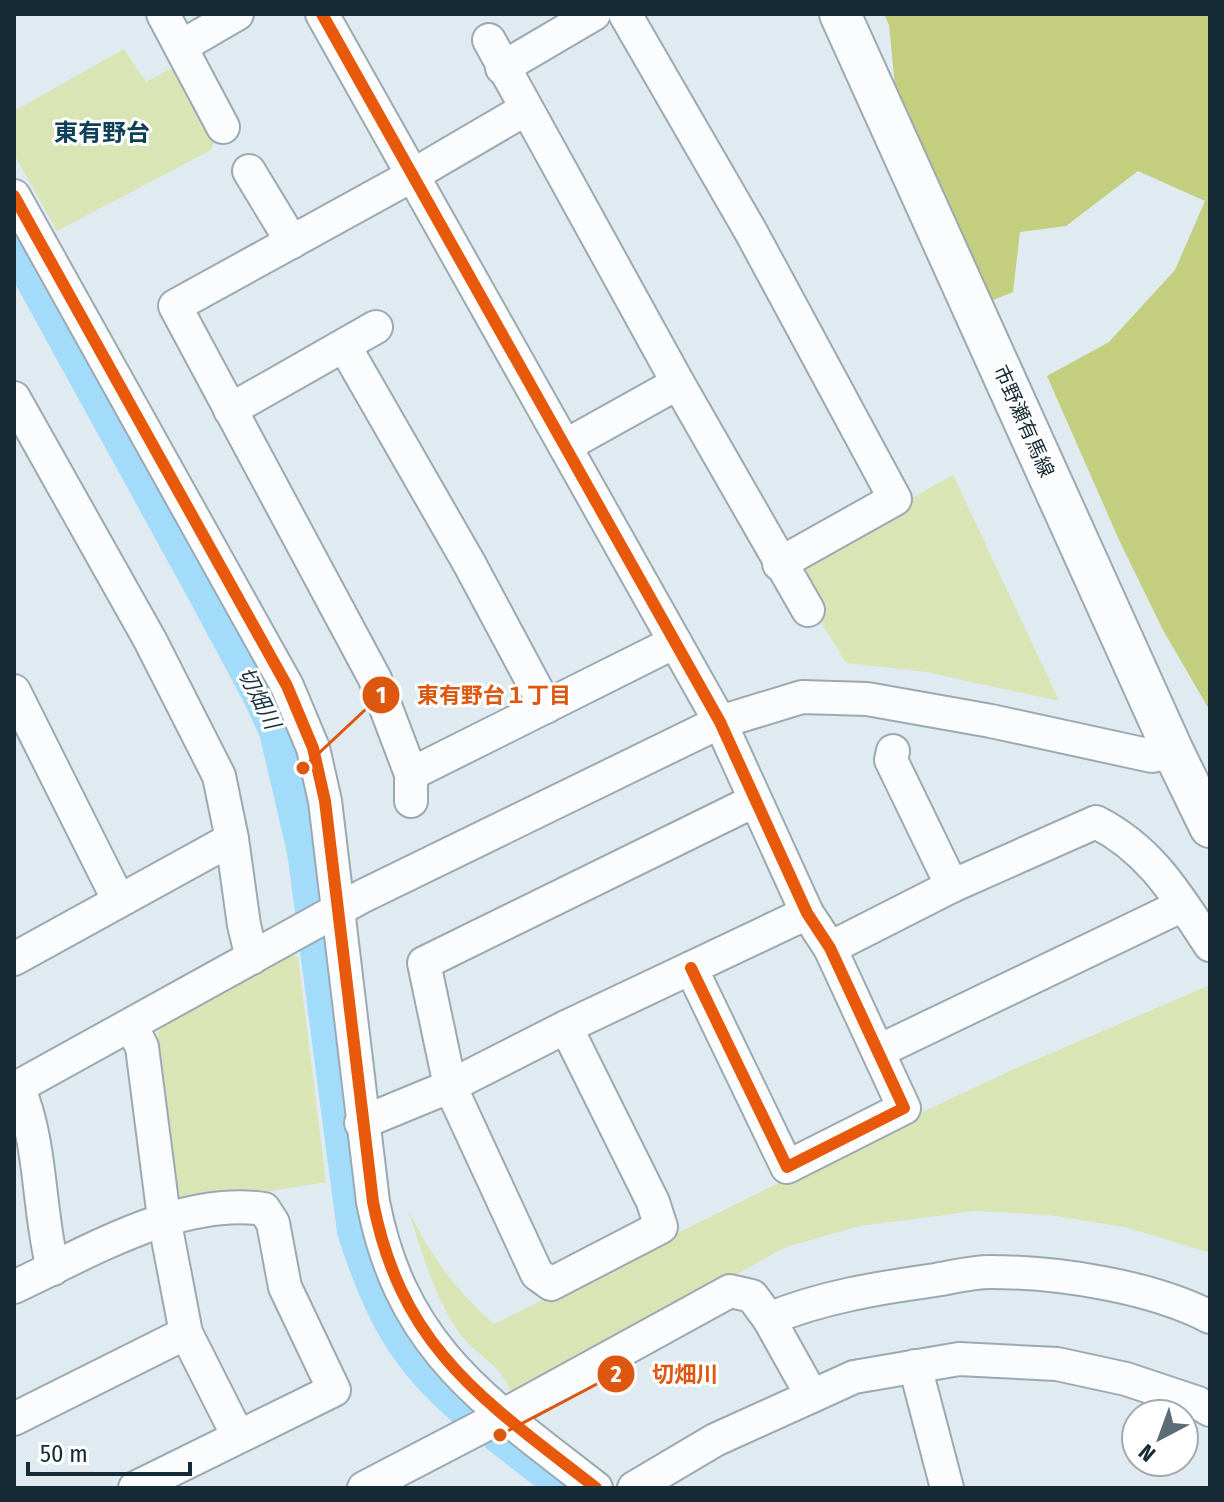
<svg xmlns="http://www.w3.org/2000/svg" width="1224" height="1502" font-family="'Fira Sans Condensed','Noto Sans JP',sans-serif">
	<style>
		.green { fill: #dae5b6 }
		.forest { fill: #c3ce7f }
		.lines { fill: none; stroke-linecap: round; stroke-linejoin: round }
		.river { stroke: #a3dbfb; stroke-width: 38 }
		.minor-casing { stroke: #9baab2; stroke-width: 36 }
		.major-casing { stroke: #9baab2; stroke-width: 44 }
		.minor { stroke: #fafcfd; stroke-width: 32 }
		.major { stroke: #fafcfd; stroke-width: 40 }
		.cycleway-casing { stroke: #fff; stroke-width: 17 }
		.cycleway { stroke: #e8590c; stroke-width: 12 }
		.labels { text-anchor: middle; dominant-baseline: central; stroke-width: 6; stroke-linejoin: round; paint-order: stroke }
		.street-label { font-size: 20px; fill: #162a35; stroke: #fff }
		.water-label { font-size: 22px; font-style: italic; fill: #1a323f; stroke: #fff }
		.quarter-label { font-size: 24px; font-weight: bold; fill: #0e4159; stroke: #fff }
		.leader { fill: none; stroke: #de570e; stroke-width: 3 }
		.callout-dot { fill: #de570e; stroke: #fff; stroke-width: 3 }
		.mark-label { font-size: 24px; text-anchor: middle; font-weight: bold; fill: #fff }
		.callout-label { font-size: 22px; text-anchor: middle; font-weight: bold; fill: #de570e; stroke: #fff; stroke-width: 6; stroke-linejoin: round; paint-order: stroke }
	</style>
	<rect width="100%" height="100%" fill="#dfeaf1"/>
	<g class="green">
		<polygon points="124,49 146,82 180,64 218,129 211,150 57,231 14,154 14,111"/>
		<polygon points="953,475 1047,675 1059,701 926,672 846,663 796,581 804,559"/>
		<polygon points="292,955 298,957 326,1182 184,1205 171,1194 151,1050 162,1025"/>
		<path d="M1210,985v268l-81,-25 -79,-13 -75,-4 -115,15 -74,21 -274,150c-7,-32 -37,-41 -54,-66 -25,-37 -36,-80 -50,-121 22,45 48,81 86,114l420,-208 98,-46z"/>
	</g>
	<polygon class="forest" points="884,14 1210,14 1210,711 1163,630 1120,542 1047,376 1109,342 1175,270 1205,201 1138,171 1066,226 1020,232 1013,292 983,304 897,106 889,25"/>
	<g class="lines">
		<g class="river">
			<path d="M14,242l194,353 53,99 17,37 28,120 50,380c25,77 48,125 111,178"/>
			<polyline points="500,1435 568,1488"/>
		</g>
		<g class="minor-casing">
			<g id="minor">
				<polyline points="163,14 223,127"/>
				<polyline points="322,14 720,722 807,913 830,948 904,1108 787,1167 691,968"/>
				<polyline points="625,14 751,232 895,499 779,564"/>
				<polyline points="489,40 678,383 808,610"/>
				<polyline points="182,46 237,14"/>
				<polyline points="502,68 594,14"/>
				<polyline points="249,171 292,242"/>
				<path d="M14,196l273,490 26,62 12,53 48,401c29,148 112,199 223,286"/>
				<polyline points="345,347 469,563 546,707"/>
				<polyline points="14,398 150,640 219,776 232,839 244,925 252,958"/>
				<polyline points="230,410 376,327"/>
				<polyline points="565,446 678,383"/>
				<polyline points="14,691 119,901"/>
				<polyline points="893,751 891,760 952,886"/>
				<polyline points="411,774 675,642"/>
				<polyline points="411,801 411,774 375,679 175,306 413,175 526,109"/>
				<path d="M830,948l122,-62 144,-64c55,28 81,73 114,123"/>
				<polyline points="14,959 232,839"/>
				<polyline points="131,1025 142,1047 164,1218 186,1333 238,1436"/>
				<polyline points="566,1027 653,1202 661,1227 551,1284 537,1274 450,1086 424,963 754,801"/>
				<polyline points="879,1051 1183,905"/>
				<path d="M18,1087c24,55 20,124 35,182"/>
				<polyline points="14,1089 363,896 720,722 802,697 867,699 991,721 1152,756 1173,751"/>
				<polyline points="361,1123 446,1088 566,1027 807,913"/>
				<path d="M14,1287c73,-34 167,-91 250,-78l9,14 12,64 49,103 -199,98"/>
				<path d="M769,1319c52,-22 110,-31 166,-39 18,-3 37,-8 55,-8 67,0 160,14 220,45"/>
				<polyline points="915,1366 947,1488"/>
				<polyline points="14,1419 186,1333"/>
				<polyline points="364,1488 504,1415 730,1291 752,1296 769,1319 812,1396"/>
				<polyline points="634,1488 715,1440 854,1377 959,1359 1057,1364 1126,1379 1198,1403 1210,1410"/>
			</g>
		</g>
		<g class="major-casing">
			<polyline id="major" points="840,14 1173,751 1210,827"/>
		</g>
		<use href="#minor" class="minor"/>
		<use href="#major" class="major"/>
		<g class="cycleway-casing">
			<g id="cycleway">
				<polyline points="322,14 720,722 807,913 830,948 904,1108 787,1167 691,968"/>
				<path d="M14,196l273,490 26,62 12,53 48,401c29,148 112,199 223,286"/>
			</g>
		</g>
		<use href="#cycleway" class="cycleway"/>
	</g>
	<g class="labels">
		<g class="street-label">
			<text transform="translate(1024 421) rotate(66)">市野瀬有馬線</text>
		</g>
		<g class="water-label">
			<text transform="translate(259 698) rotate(63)">切畑川</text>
		</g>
		<g class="quarter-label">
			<text x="102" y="133">東有野台</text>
		</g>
	</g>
	<path class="leader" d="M303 768L381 695M500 1435L616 1374"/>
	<g class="callout-dot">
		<circle cx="303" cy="768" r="8"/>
		<circle cx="500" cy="1435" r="8"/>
		<circle cx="381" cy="695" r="20"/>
		<circle cx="616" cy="1374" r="20"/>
	</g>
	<g class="mark-label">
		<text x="381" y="703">1</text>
		<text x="616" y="1382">2</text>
	</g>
	<g class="callout-label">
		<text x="494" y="703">東有野台１丁目</text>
		<text x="685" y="1382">切畑川</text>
	</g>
	<rect width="1224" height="1502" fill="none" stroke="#162a35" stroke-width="32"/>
	<g transform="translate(1160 1438) rotate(221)"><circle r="38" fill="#ffffff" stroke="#a2aaae" stroke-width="2"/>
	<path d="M0-6L14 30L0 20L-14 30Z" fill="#5c6d77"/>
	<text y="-12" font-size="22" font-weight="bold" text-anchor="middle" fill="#162a35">N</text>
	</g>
	<path d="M28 1462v12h162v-12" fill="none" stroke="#162a35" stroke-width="4"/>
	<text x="40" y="1462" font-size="24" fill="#162a35" stroke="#ffffff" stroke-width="6" paint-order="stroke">50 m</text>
</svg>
